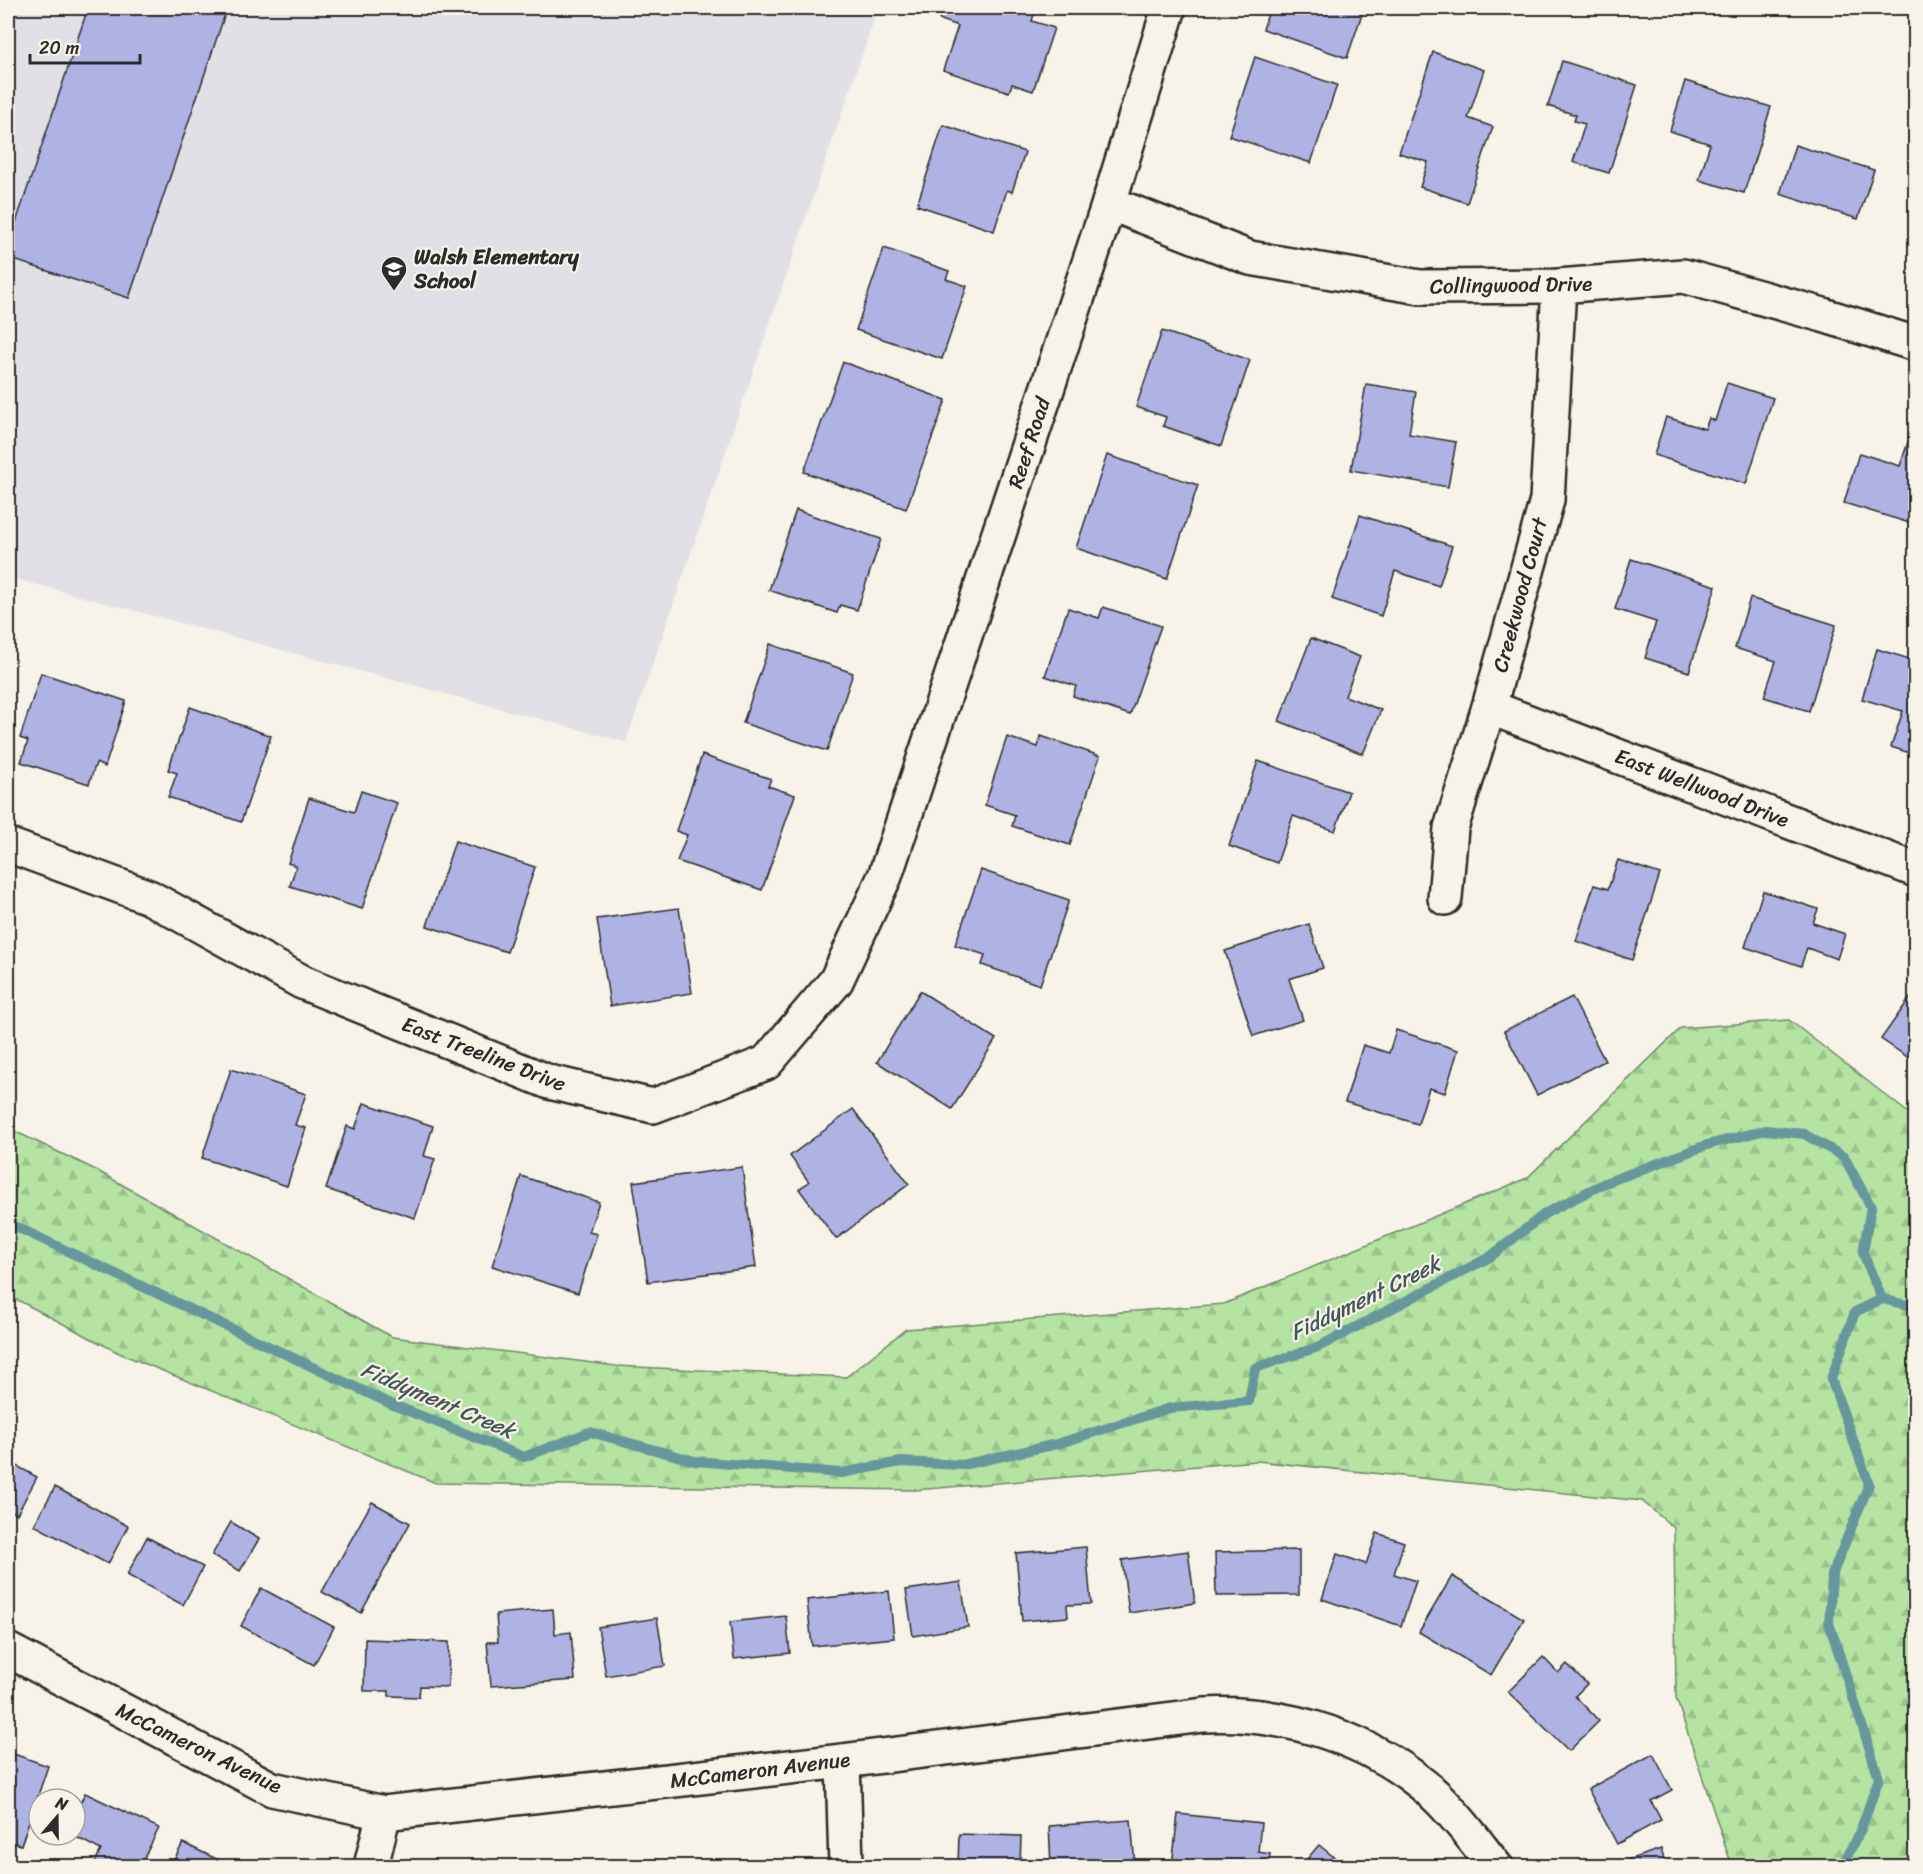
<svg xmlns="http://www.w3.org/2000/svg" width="1923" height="1874" font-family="Sriracha,sans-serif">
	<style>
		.built { fill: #e1e0e7 }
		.forest { fill: url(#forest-firs); stroke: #708766; stroke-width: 1.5 }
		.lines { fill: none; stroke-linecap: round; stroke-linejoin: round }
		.stream { stroke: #66979c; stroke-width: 10 }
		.building { fill: #aeb3e4; stroke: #2b2b2b; stroke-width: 1.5 }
		.minor-casing { stroke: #2b2b2b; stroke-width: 38 }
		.minor { stroke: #f7f3e8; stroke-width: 33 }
		.labels { text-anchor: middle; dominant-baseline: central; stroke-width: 4.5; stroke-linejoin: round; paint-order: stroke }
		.poi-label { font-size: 21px; font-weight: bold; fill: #2b2b2b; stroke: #f7f3e8; text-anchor: start }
		.street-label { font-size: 21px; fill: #2b2b2b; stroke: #f7f3e8 }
		.water-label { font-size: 22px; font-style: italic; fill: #44585a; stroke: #f7f3e8 }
	</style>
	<defs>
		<pattern id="forest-firs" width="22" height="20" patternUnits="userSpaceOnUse" patternTransform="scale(1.5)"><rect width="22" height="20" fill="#b4e3a2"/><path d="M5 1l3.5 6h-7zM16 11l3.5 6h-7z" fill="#9bc38c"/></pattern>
	</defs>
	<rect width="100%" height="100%" fill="#f7f3e8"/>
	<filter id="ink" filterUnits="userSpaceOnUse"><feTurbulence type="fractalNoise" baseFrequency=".0167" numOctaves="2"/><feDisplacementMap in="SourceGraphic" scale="12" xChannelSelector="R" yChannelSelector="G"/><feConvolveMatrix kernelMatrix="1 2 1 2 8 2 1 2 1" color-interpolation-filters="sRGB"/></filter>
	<g filter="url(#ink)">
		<polygon class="built" points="8,8 878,8 626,742 8,577"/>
		<polygon class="forest" points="1789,1020 1915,1118 1915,1866 1732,1866 1676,1698 1674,1528 1642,1501 1257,1461 915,1490 436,1483 119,1353 8,1295 8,1128 96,1170 392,1337 616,1366 846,1377 906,1329 1224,1304 1527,1178 1681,1028"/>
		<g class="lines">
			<g class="stream">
				<polyline points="8,1223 391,1404 524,1457 590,1432 695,1461 841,1473 901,1462 962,1465 1057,1444 1170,1408 1249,1401 1255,1368 1318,1347 1490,1257 1546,1213 1605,1183 1707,1145 1766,1130 1804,1134 1844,1157 1871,1207 1863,1253 1882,1299"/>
				<polyline points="1882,1299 1916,1307"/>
				<polyline points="1842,1866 1861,1829 1879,1778 1829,1623 1832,1575 1869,1484 1831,1379 1855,1312 1882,1299"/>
			</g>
		</g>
		<g class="building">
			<polygon points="88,8 227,8 129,298 8,258 8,246"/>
			<polygon points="943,8 1024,8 1035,11 1032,21 1054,28 1033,91 1012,84 1009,92 943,70 958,26 939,19"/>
			<polygon points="1270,8 1364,8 1347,58 1263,29"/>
			<polygon points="1433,52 1484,70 1468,118 1493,127 1467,203 1420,187 1428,162 1399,153"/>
			<polygon points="1255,57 1337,85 1311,163 1229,136"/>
			<polygon points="1562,61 1637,85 1609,173 1573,162 1585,124 1574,121 1576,115 1548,106"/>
			<polygon points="1685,81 1771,107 1744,193 1699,180 1710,144 1670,131"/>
			<polygon points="943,125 1025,152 1012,192 1007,190 994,231 917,205"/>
			<polygon points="1795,145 1874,170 1858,219 1780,194"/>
			<polygon points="884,248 949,271 946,279 967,286 942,359 856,330"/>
			<polygon points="1162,331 1250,360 1221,446 1163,426 1166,417 1136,407"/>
			<polygon points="843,362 946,400 906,509 804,472"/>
			<polygon points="1727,383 1773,398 1746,484 1654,455 1666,417 1705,429 1709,418 1715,421"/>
			<polygon points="1366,384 1416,392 1409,434 1456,442 1448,487 1351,470"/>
			<polygon points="1912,430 1916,431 1916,525 1844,503 1859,453 1900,466"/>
			<polygon points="1107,455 1198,485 1167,579 1076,548"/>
			<polygon points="796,510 881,539 857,610 840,605 837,613 769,590"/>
			<polygon points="1360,515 1452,546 1439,586 1395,571 1381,616 1332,599"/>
			<polygon points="1631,559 1716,586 1689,672 1645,658 1656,622 1615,609"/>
			<polygon points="1750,598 1836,625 1809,711 1764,697 1776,661 1735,648"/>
			<polygon points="1103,607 1161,626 1130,715 1073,696 1076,686 1045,676 1068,608 1099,618"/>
			<polygon points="1311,638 1360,657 1345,696 1381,710 1363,754 1279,721"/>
			<polygon points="770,644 853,673 827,751 743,723"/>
			<polygon points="1877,649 1916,661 1916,755 1891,747 1903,711 1862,699"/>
			<polygon points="41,673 126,701 105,767 96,763 89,784 21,762 28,741 20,738"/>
			<polygon points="190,707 271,736 241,822 168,797 177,773 168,770"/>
			<polygon points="1041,736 1100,756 1070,845 1012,826 1015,815 985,805 1007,737 1038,747"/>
			<polygon points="702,755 771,779 768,786 795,795 762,890 677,861 687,835 676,831"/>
			<polygon points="1258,761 1349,792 1335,831 1293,816 1277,863 1229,846"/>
			<polygon points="361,791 397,803 362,909 290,886 296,866 288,863 309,798 354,812"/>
			<polygon points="455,841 535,867 507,952 427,926"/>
			<polygon points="1618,860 1660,874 1632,960 1576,941 1594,885 1608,889"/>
			<polygon points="981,870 1069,900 1040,985 982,965 985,955 955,945"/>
			<polygon points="1763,891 1818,909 1813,923 1845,934 1837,959 1807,948 1801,966 1745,947"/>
			<polygon points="679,908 692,993 610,1006 597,919"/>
			<polygon points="1309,924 1323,968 1289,979 1303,1020 1253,1036 1225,951"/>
			<polygon points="920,991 996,1039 952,1109 877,1062"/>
			<polygon points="1572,997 1605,1061 1537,1095 1504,1031"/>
			<polygon points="1910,998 1916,1001 1916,1063 1881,1039"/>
			<polygon points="1396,1030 1458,1050 1445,1093 1429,1088 1418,1124 1345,1102 1363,1045 1389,1053"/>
			<polygon points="231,1069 306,1094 295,1125 306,1128 287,1186 202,1158"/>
			<polygon points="364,1103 433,1126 424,1156 435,1159 415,1218 326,1189 347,1126 355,1129"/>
			<polygon points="853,1109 909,1184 836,1239 799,1189 809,1182 790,1156"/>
			<polygon points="742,1167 756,1267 648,1282 633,1182"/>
			<polygon points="521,1176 599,1202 589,1232 597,1234 578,1293 492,1266"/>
			<polygon points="8,1461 37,1477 17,1514 8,1509"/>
			<polygon points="55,1487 128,1526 108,1564 34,1525"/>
			<polygon points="372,1502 410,1523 361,1613 322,1592"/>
			<polygon points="231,1522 259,1539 240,1571 212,1555"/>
			<polygon points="1377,1533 1404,1542 1394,1574 1416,1581 1401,1626 1322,1599 1337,1554 1366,1564"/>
			<polygon points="147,1537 203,1567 183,1605 127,1575"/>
			<polygon points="1086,1547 1091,1604 1067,1605 1068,1617 1022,1621 1016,1553"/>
			<polygon points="1299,1550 1299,1595 1216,1596 1215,1552"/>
			<polygon points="1188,1551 1195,1603 1129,1613 1122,1560"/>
			<polygon points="1452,1576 1524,1619 1491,1675 1419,1632"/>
			<polygon points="961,1582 968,1627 913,1636 906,1590"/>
			<polygon points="261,1588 334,1627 314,1665 241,1626"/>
			<polygon points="889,1591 894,1638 812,1646 807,1600"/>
			<polygon points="553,1609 555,1634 571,1632 575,1680 491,1686 487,1642 498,1642 496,1614"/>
			<polygon points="786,1616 790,1653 734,1659 730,1622"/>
			<polygon points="657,1618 665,1666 606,1676 598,1627"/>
			<polygon points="365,1639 449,1642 448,1687 420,1686 419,1697 389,1696 389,1691 364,1691"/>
			<polygon points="1543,1657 1558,1673 1567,1664 1587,1684 1575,1696 1599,1721 1569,1751 1508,1692"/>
			<polygon points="8,1752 48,1766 21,1845 8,1841"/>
			<polygon points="1653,1754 1672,1790 1651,1801 1661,1820 1617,1844 1588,1789"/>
			<polygon points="85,1793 159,1828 140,1866 93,1866 101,1850 72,1835 75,1835 75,1814"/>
			<polygon points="1178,1814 1261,1823 1258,1852 1270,1854 1269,1866 1172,1866"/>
			<polygon points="1131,1820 1135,1865 1051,1866 1049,1826"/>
			<polygon points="959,1834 1021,1836 1020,1866 958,1866"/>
			<polygon points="183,1843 231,1866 171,1866"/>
			<polygon points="1319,1845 1345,1866 1301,1866"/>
			<polygon points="1661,1849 1666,1866 1612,1866 1612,1865"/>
		</g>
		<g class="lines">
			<g class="minor-casing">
				<g id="minor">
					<polyline points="1109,203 1250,258 1420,287 1559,286 1683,276 1823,315 1916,344"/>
					<polyline points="1489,707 1916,870"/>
					<polyline points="8,845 149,897 302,982 549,1082 653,1106 766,1063 836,981 885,876 1109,203 1169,8"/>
					<polyline points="1445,898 1451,828 1489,707 1547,500 1559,286"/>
					<path d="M8,1650l264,139 112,24 459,-52 361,-46c83,-4 170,24 232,81 22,21 40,46 59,70"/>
					<polyline points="843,1761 846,1866"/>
					<polyline points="371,1866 384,1813"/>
				</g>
			</g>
			<use href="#minor" class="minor"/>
		</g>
	</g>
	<defs>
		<g id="school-pin" transform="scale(1.35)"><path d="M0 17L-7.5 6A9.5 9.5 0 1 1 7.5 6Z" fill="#2b2b2b" stroke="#f7f3e8"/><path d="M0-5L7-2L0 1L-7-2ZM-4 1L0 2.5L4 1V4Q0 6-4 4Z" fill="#fff"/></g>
	</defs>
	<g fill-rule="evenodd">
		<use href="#school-pin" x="394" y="269"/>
	</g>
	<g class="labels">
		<g class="poi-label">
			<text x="414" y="257">Walsh Elementary<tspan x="414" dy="24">School</tspan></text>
		</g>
		<g class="street-label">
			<text transform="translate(1511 285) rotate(-1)">Collingwood Drive</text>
			<text transform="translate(1029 443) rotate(-72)">Reef Road</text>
			<text transform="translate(1520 595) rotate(-75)">Creekwood Court</text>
			<text transform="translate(1702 788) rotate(21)">East Wellwood Drive</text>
			<text transform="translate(484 1054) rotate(21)">East Treeline Drive</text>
			<text transform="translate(199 1748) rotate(26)">McCameron Avenue</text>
			<text transform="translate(760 1770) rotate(-7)">McCameron Avenue</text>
		</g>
		<g class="water-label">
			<text transform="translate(1365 1298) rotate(-26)">Fiddyment Creek</text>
			<text transform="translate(438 1400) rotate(23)">Fiddyment Creek</text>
		</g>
	</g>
	<rect width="1923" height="1874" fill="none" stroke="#f7f3e8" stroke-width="30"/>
	<rect x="15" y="15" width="1893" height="1844" fill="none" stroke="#2b2b2b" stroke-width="2" filter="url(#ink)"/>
	<g transform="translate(57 1817) rotate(20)"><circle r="28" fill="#f7f3e8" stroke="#a5a39c" stroke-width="1.5"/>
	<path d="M0-4.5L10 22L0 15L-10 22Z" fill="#2b2b2b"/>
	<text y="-9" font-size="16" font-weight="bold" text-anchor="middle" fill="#2b2b2b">N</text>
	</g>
	<path d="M30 54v9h110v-9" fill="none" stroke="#2b2b2b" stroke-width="3"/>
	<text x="39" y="54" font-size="18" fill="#2b2b2b" stroke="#f7f3e8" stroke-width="4.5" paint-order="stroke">20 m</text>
</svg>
